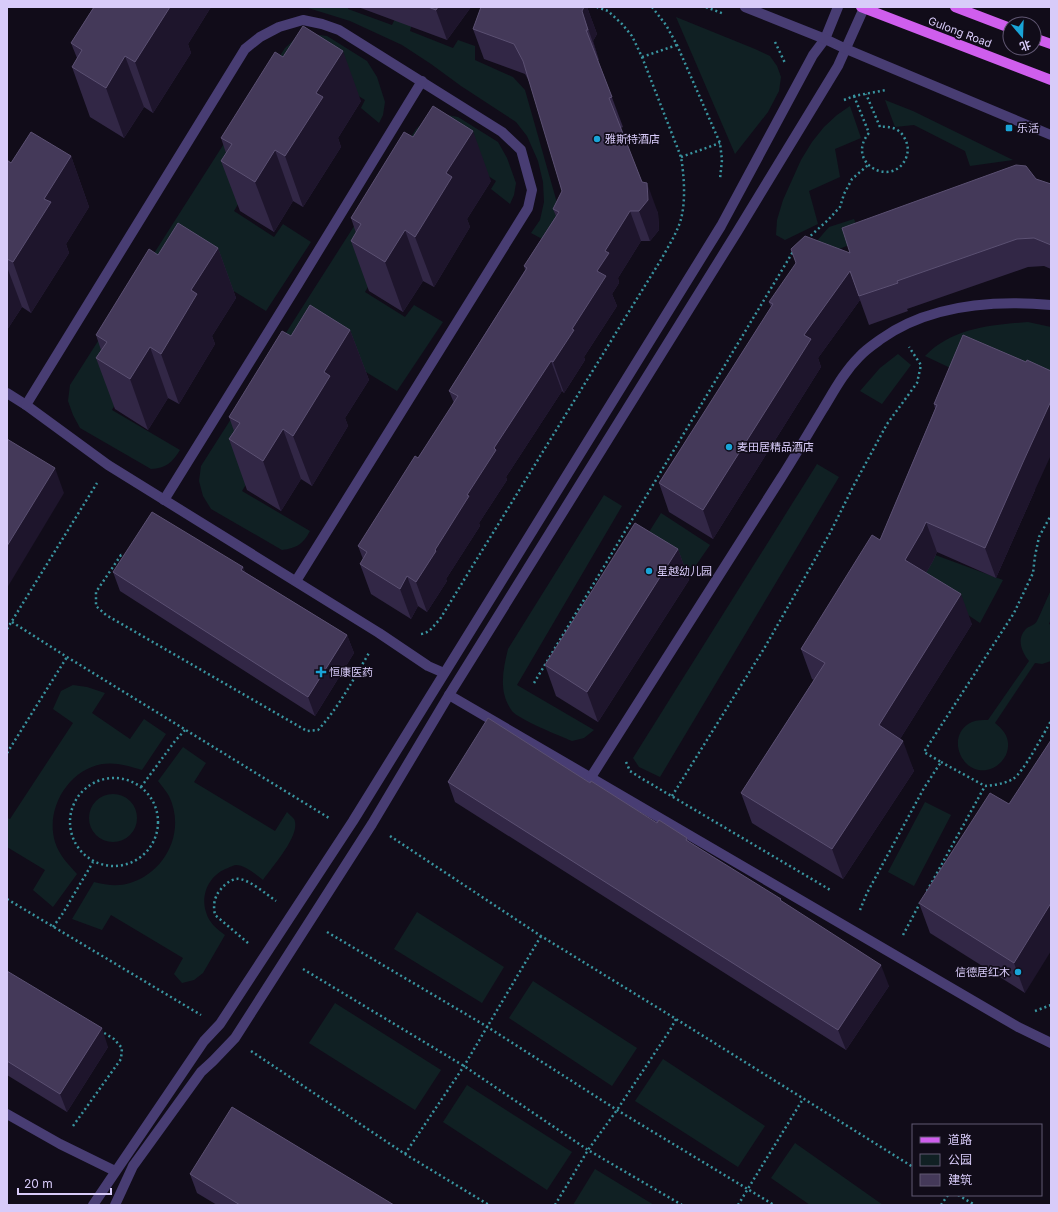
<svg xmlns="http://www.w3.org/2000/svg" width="1058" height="1212" font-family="Inter,'Noto Sans SC',sans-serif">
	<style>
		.green { fill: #102023 }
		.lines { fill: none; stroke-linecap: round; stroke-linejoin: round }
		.path { stroke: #39949f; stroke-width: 2.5; stroke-dasharray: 2 3; stroke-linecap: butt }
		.lane { stroke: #483d73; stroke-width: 10 }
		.street { stroke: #483d73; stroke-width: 10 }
		.primary { stroke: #cf5eed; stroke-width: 10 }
		.wall { fill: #322746 }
		.shaded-wall { fill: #1e152c }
		.building { fill: #443959; stroke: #5b5072 }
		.poi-dot { fill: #19a4d7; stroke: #110c19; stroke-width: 1.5 }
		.labels { text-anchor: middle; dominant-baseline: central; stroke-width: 3.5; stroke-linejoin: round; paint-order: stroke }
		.street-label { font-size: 11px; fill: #d8cbf9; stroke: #110c19 }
		.poi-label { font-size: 11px; fill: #d8cbf9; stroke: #110c19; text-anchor: start }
	</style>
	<rect width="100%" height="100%" fill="#110c19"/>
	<g class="green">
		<polygon points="305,7 348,7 348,9 392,25 397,15 413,19 410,31 453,48 458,40 475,46 475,60 513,77 525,90 563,224 557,247 531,233 540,220 544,202 543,182 538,161 527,136 516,122 461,86 431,64 402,45 350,21"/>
		<polygon points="676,17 755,49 770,56 777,66 781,77 779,91 768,112 735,154"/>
		<path d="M311,34l16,2 40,25 10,16 8,25 -2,13 -4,8 -18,-15 4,-8 -47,-29 -84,140 40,26 9,-13 28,18 -45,69 -70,-43 -84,142 68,40c-8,13 -14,18 -29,19l-71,-41 -7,-13 -5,-14 2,-16 215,-337 13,-12z"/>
		<polygon points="885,100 913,111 1013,160 970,166 965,151 914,125 895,127"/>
		<polygon points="850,106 861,138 835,149 840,177 809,191 818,224 785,240 776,235 777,220 783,200 801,160 812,142 824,127 837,115"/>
		<path d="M442,114l16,3 40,25 9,16 9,25 -2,12 -4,9 -19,-15 5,-8 -47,-30 -84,141 40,25 9,-12 29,17 -46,69 -67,-41 -88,141 68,40c-7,13 -13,17 -28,19l-71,-41 -8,-13 -4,-15 2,-15 215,-337 12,-11z"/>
		<polygon points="854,219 862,240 816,258 790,272 829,227"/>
		<path d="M1028,322l23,5v62l-90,-16 -36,-17c27,-28 66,-31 103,-34z"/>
		<polygon points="898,354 911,365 882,404 860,391 880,368"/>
		<polygon points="817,464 839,477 660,777 639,767 633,758"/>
		<path d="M604,495l18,11 -105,179 77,45 -10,8 -12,3c-12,-5 -54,-22 -60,-30 -14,-19 -9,-41 -4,-62z"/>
		<polygon points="661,513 710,545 692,571 644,540"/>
		<polygon points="892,539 1003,580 980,623 882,557"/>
		<path d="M1051,590v29l-2,5 2,1v36l-9,3 -7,-1 -40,60c9,7 16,16 12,29 -2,7 -8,13 -14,16 -30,13 -50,-33 -21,-46 5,-2 11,-2 16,-2l41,-59c-8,-10 -13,-23 -2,-33 3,-2 8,-3 10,-7 5,-10 9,-21 14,-31z"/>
		<path d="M73,685l14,2 18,6 -13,20 38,26 14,-20 22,15 -24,36c-13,-4 -26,-8 -40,-6 -34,6 -57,45 -47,78 4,13 13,22 22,32l-24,33 -20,-17 12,-20 -38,-23v-29l3,1 63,-96 -20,-14 8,-18z"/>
		<path d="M183,747l23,16 -12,19 81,49 12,-19c2,2 5,5 7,7 8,15 -22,48 -31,61 -6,-5 -18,-15 -27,-15 -2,0 -6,2 -8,3 -18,6 -28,26 -22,44 3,11 11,17 19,23l-22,38 -9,7 -12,3 -8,-9 9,-16 -72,-43 -9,15 -30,-11 22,-37c12,3 24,5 36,1 36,-11 56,-52 39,-87 -3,-5 -7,-10 -11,-15z"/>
		<circle cx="113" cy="818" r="24"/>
		<polygon points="925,802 951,815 914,886 888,872"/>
		<polygon points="417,912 504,967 482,1003 394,949"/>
		<polygon points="533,981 637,1048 612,1086 509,1018"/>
		<polygon points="335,1003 441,1070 415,1110 309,1043"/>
		<polygon points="663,1059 765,1126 738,1167 635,1101"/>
		<polygon points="467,1085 572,1152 547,1190 443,1122"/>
		<polygon points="795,1143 883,1205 810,1205 771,1178"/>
		<polygon points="595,1169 654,1205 573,1205"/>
	</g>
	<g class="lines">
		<g class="path">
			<polyline points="652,7 666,25 677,45 720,143 722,160 720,179"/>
			<polyline points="706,7 724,14"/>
			<polyline points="775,42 785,63"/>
			<polyline points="642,57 677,45"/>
			<path d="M854,96l15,37c-25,30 24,56 37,25 3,-8 2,-14 -2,-21 -5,-9 -15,-11 -24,-10l-14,-33"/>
			<polyline points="844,100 854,96 886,90"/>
			<polyline points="681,157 720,143"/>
			<polyline points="807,239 828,220 840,207 844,194 852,179 868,165"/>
			<path d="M126,556l-5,-1 -25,37v14l10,9 201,116 11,-1c21,-23 35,-50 51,-77"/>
			<polyline points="12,622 67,657 329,818"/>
			<polyline points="7,629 97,483"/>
			<path d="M421,634c9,-1 13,-9 19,-15l222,-361c7,-13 15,-25 19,-39 5,-19 3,-44 0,-62l-39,-100 -10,-21 -10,-12 -14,-13 -11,-4"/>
			<polyline points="534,683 794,250"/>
			<polyline points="7,753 67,657"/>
			<polyline points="626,762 630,771 641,778 832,891"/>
			<polyline points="941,762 985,786"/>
			<circle cx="114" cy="822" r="44"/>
			<polyline points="141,787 175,741 185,730"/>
			<polyline points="672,796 765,647 830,533 854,485 887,424 917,383 921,365 909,347"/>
			<polyline points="390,836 541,936 676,1019 913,1167"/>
			<path d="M927,891l58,-105c9,-1 19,-2 28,-7 10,-6 31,-46 38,-58"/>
			<polyline points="7,899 201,1015"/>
			<polyline points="860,910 867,893 924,788 941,762 924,752 1014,613 1033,573 1035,556 1039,537 1051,515"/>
			<polyline points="53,927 63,913 93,862"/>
			<polyline points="327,932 486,1026 617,1110 774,1205"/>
			<polyline points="903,935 920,903"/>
			<path d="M248,943l-33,-28c-2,-10 -1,-18 6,-26 3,-4 9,-9 15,-10 11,-2 31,16 40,22"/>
			<polyline points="303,969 464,1066 588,1150 682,1205"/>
			<polyline points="1035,1011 1051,1005"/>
			<polyline points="251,1051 405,1154 489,1205"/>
			<polyline points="73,1126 121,1059 122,1048 114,1039 101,1031"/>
			<polyline points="405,1154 464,1066 541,936"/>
			<polyline points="958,1195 975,1205"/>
			<polyline points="555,1205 588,1150 617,1110 670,1030 676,1019"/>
			<polyline points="738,1205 803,1099"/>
			<polyline points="941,1205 948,1195"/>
		</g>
		<g class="lane">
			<polyline points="7,393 26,405 108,465 379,633 428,666 444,673"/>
			<polyline points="26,405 245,49 260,37 279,27 303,20 322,24 339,30 502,132 521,150 532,190 528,208 296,581"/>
			<polyline points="164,500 298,284 422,81"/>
			<polyline points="449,695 1018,1027 1051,1043"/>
			<path d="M591,777c63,-99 126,-199 190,-299 14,-22 28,-46 42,-69 11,-18 21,-37 36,-52 6,-7 15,-13 22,-18 48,-34 113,-39 170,-34"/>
			<polyline points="7,1114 60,1144 115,1171"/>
			<polyline points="93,1205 204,1041 220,1024 353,821 721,226 813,55 825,39 838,7"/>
			<polyline points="115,1205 133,1166 201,1072 213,1061 235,1038 372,824 449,695 737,232 838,66 864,8"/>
		</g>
		<polyline class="street" points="745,7 825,39 846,49 1051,135"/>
		<g class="primary">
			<polyline points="861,7 1051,80"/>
			<polyline points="955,7 1010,28"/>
			<polyline points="1034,38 1051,44"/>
		</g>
	</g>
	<g class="wall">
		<polygon points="94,7 211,7 188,44 191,53 153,113 144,107 124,138 90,117 72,67 77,58 71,43"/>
		<polygon points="358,7 471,7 447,40"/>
		<polygon points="481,7 587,7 597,34 593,41 599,60 598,60 623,127 621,128 642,182 658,213 659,230 650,241 641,241 618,278 619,283 612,294 617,306 584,357 585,360 564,393 562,391 506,477 507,480 479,523 480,526 446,579 447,581 427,612 418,606 411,619 371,594 360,564 363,559 358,546 418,458 454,403 449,391 525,270 524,266 556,216 553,209 562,191 530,83 525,74 484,59 473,29"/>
		<polygon points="283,57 361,101 338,138 341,147 303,207 293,201 274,232 240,211 221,161 226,153 221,138"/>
		<polygon points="71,156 89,207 66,244 69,253 31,313 22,307 7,330 7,160 11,163"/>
		<polygon points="1036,179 1051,184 1051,269 1044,266 1028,267 907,309 908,311 869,325 860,300 818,358 821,367 713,539 669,512 659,483 771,307 769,302 850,253"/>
		<polygon points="491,181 467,219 470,227 434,287 423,281 403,312 369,291 351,241 356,233 351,218"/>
		<polygon points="218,248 236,298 212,336 215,344 179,404 168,398 148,430 115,409 96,358 101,350 96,335 158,255"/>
		<polygon points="350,330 369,380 345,418 348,426 312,486 301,479 281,511 247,490 229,439 234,431 229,417 291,336"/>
		<polygon points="963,335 1035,490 996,578 937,552 933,561 926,573 972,624 900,739 914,771 843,879 752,823 741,793 814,680 812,679 801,649 880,540 935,409 934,404"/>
		<polygon points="678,549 689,580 598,722 556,696 545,665"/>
		<polygon points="243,567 245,572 347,635 354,653 315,716 120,591 113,572"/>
		<polygon points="448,782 590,783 657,823 687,838 688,841 782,901 889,986 846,1050 455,802"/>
		<polygon points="1009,804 1025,993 930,933 919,903"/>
		<polygon points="7,971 108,1047 67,1112 7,1075"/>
		<polygon points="190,1174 394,1205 217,1205 197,1193"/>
	</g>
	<g class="shaded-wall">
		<polygon points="169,7 211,7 188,44 191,53 153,113 135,62"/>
		<polygon points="438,7 471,7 447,40 436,10"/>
		<polygon points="584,7 587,7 597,34 593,41 599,60 582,11"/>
		<polygon points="343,51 361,101 338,138 341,147 303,207 285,156 316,93"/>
		<polygon points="125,56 144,107 124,138 106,88"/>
		<polygon points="473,131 491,181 467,219 470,227 434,287 415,237 446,173"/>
		<polygon points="275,150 293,201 274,232 255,182"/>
		<polygon points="71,156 89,207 66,244 69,253 31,313 13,262 44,199"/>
		<polygon points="647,183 658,213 659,230 650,241 639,211"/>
		<polygon points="630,211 641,241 618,278 619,283 612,294 617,306 584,357 585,360 564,393 553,362 572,329 597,271 605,251"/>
		<polygon points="405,230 423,281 403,312 385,262"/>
		<polygon points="218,248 236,298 212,336 215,344 179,404 161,354 191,290"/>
		<polygon points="7,267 22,307 7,330"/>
		<polygon points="850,271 860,300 818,358 821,367 713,539 703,510 804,335"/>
		<polygon points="350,330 369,380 345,418 348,426 312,486 293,436 324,372"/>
		<polygon points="150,347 168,398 148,430 130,379"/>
		<polygon points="551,361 562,391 506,477 507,480 479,523 480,526 446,579 447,581 427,612 416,582 494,448"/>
		<polygon points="1051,401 1051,455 1035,490 996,578 985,548 1024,460"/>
		<polygon points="283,429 301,479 281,511 263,461"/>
		<polygon points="55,468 64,493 7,588 7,546"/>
		<polygon points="926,522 937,552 933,561 916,590 905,560"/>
		<polygon points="678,549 689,580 598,722 587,692"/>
		<polygon points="243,567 250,585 241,570"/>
		<polygon points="407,576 418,606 411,619 400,589"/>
		<polygon points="961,594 972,624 890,755 879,725"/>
		<polygon points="347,635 354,653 315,716 308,697"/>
		<polygon points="903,741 914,771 843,879 832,849"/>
		<polygon points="1051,903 1051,951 1025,993 1014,963"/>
		<polygon points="881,965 889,986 846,1050 838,1030"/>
		<polygon points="102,1028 108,1047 67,1112 60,1094"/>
	</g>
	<g class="building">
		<polygon points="94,7 170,7 135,62 125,56 106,88 72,67 82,50 71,43"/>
		<polygon points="428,7 438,7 436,10"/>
		<polygon points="481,7 584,7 582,11 588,30 586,30 612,97 609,98 642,182 647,183 648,200 639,211 630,211 605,251 609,253 597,271 606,276 572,329 574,330 553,362 551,361 494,448 496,450 467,495 469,496 435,550 436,551 416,582 407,576 400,589 360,564 367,552 358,546 415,456 418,458 458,396 449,391 527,268 524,266 559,212 553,209 562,191 523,61 514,44 473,29"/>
		<polygon points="303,26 343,51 316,93 323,97 285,156 275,150 255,182 221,161 232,144 221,138 275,52 283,57"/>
		<polygon points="433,106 473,131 446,173 452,177 415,237 405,230 385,262 351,241 361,224 351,218 404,132 413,137"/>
		<polygon points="31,132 71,156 44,199 51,202 13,262 7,259 7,160 11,163"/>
		<polygon points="1016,165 1026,166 1036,179 1051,184 1051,245 1034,238 1017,239 897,281 898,283 859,296 850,271 804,335 811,339 703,510 659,483 773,304 769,302 796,263 791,249 805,236 850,253 842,228"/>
		<polygon points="178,223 218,248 191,290 197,294 161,354 150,347 130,379 96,358 107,342 96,335 149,249 158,255"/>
		<polygon points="310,305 350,330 324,372 330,376 293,436 283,429 263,461 229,439 240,423 229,417 282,331 291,336"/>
		<polygon points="963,335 1026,362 1027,360 1051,371 1051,401 1024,460 985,548 926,522 922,531 905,560 961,594 879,725 903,741 832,849 741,793 825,663 801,649 872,535 880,540 937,405 934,404"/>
		<polygon points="7,439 55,468 7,546"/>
		<polygon points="152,512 243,567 241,570 347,635 308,697 113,572"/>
		<polygon points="635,523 678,549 587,692 545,665"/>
		<polygon points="488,718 590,783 591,781 657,823 659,820 687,838 686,840 781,899 780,900 881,965 838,1030 448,782"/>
		<polygon points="1051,740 1051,903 1014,963 919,903 990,793 1009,804"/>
		<polygon points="7,971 102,1028 60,1094 7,1061"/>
		<polygon points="232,1107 394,1205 240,1205 190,1174"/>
	</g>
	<g class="poi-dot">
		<rect x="1005" y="124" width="8" height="8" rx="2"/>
		<circle cx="597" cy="139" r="4"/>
		<circle cx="729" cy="447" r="4"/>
		<circle cx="649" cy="571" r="4"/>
		<path d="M319 666h4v4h4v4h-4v4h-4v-4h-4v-4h4z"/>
		<circle cx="1018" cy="972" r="4"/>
	</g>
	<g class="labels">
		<g class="street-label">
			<text transform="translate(960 32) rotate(21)">Gulong Road</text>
		</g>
		<g class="poi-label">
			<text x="1017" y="128">乐活</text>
			<text x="605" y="139">雅斯特酒店</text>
			<text x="737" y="447">麦田居精品酒店</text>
			<text x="657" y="571">星越幼儿园</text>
			<text x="329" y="672">恒康医药</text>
			<text x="1010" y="972" text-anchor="end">信德居红木</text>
		</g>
	</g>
	<rect width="1058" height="1212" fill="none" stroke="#d8cbf9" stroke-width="16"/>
	<rect x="912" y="1124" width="130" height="72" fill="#110c19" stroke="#615873"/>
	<rect x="920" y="1137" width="20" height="6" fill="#cf5eed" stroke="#615873"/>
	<text x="948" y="1144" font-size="12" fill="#d8cbf9">道路</text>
	<rect x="920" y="1154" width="20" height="12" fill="#102023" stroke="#615873"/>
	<text x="948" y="1164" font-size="12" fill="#d8cbf9">公园</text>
	<rect x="920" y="1174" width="20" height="12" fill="#443959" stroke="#615873"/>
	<text x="948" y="1184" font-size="12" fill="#d8cbf9">建筑</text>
	<g transform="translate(1022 36) rotate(161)"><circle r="19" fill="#110c19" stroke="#615873"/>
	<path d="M0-3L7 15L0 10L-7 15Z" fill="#19a4d7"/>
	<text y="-6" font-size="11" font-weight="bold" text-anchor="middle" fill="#d8cbf9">北</text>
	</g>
	<path d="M18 1188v6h93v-6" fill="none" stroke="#d8cbf9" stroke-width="2"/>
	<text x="24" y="1188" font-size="12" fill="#d8cbf9" stroke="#110c19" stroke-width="3" paint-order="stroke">20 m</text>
</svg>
